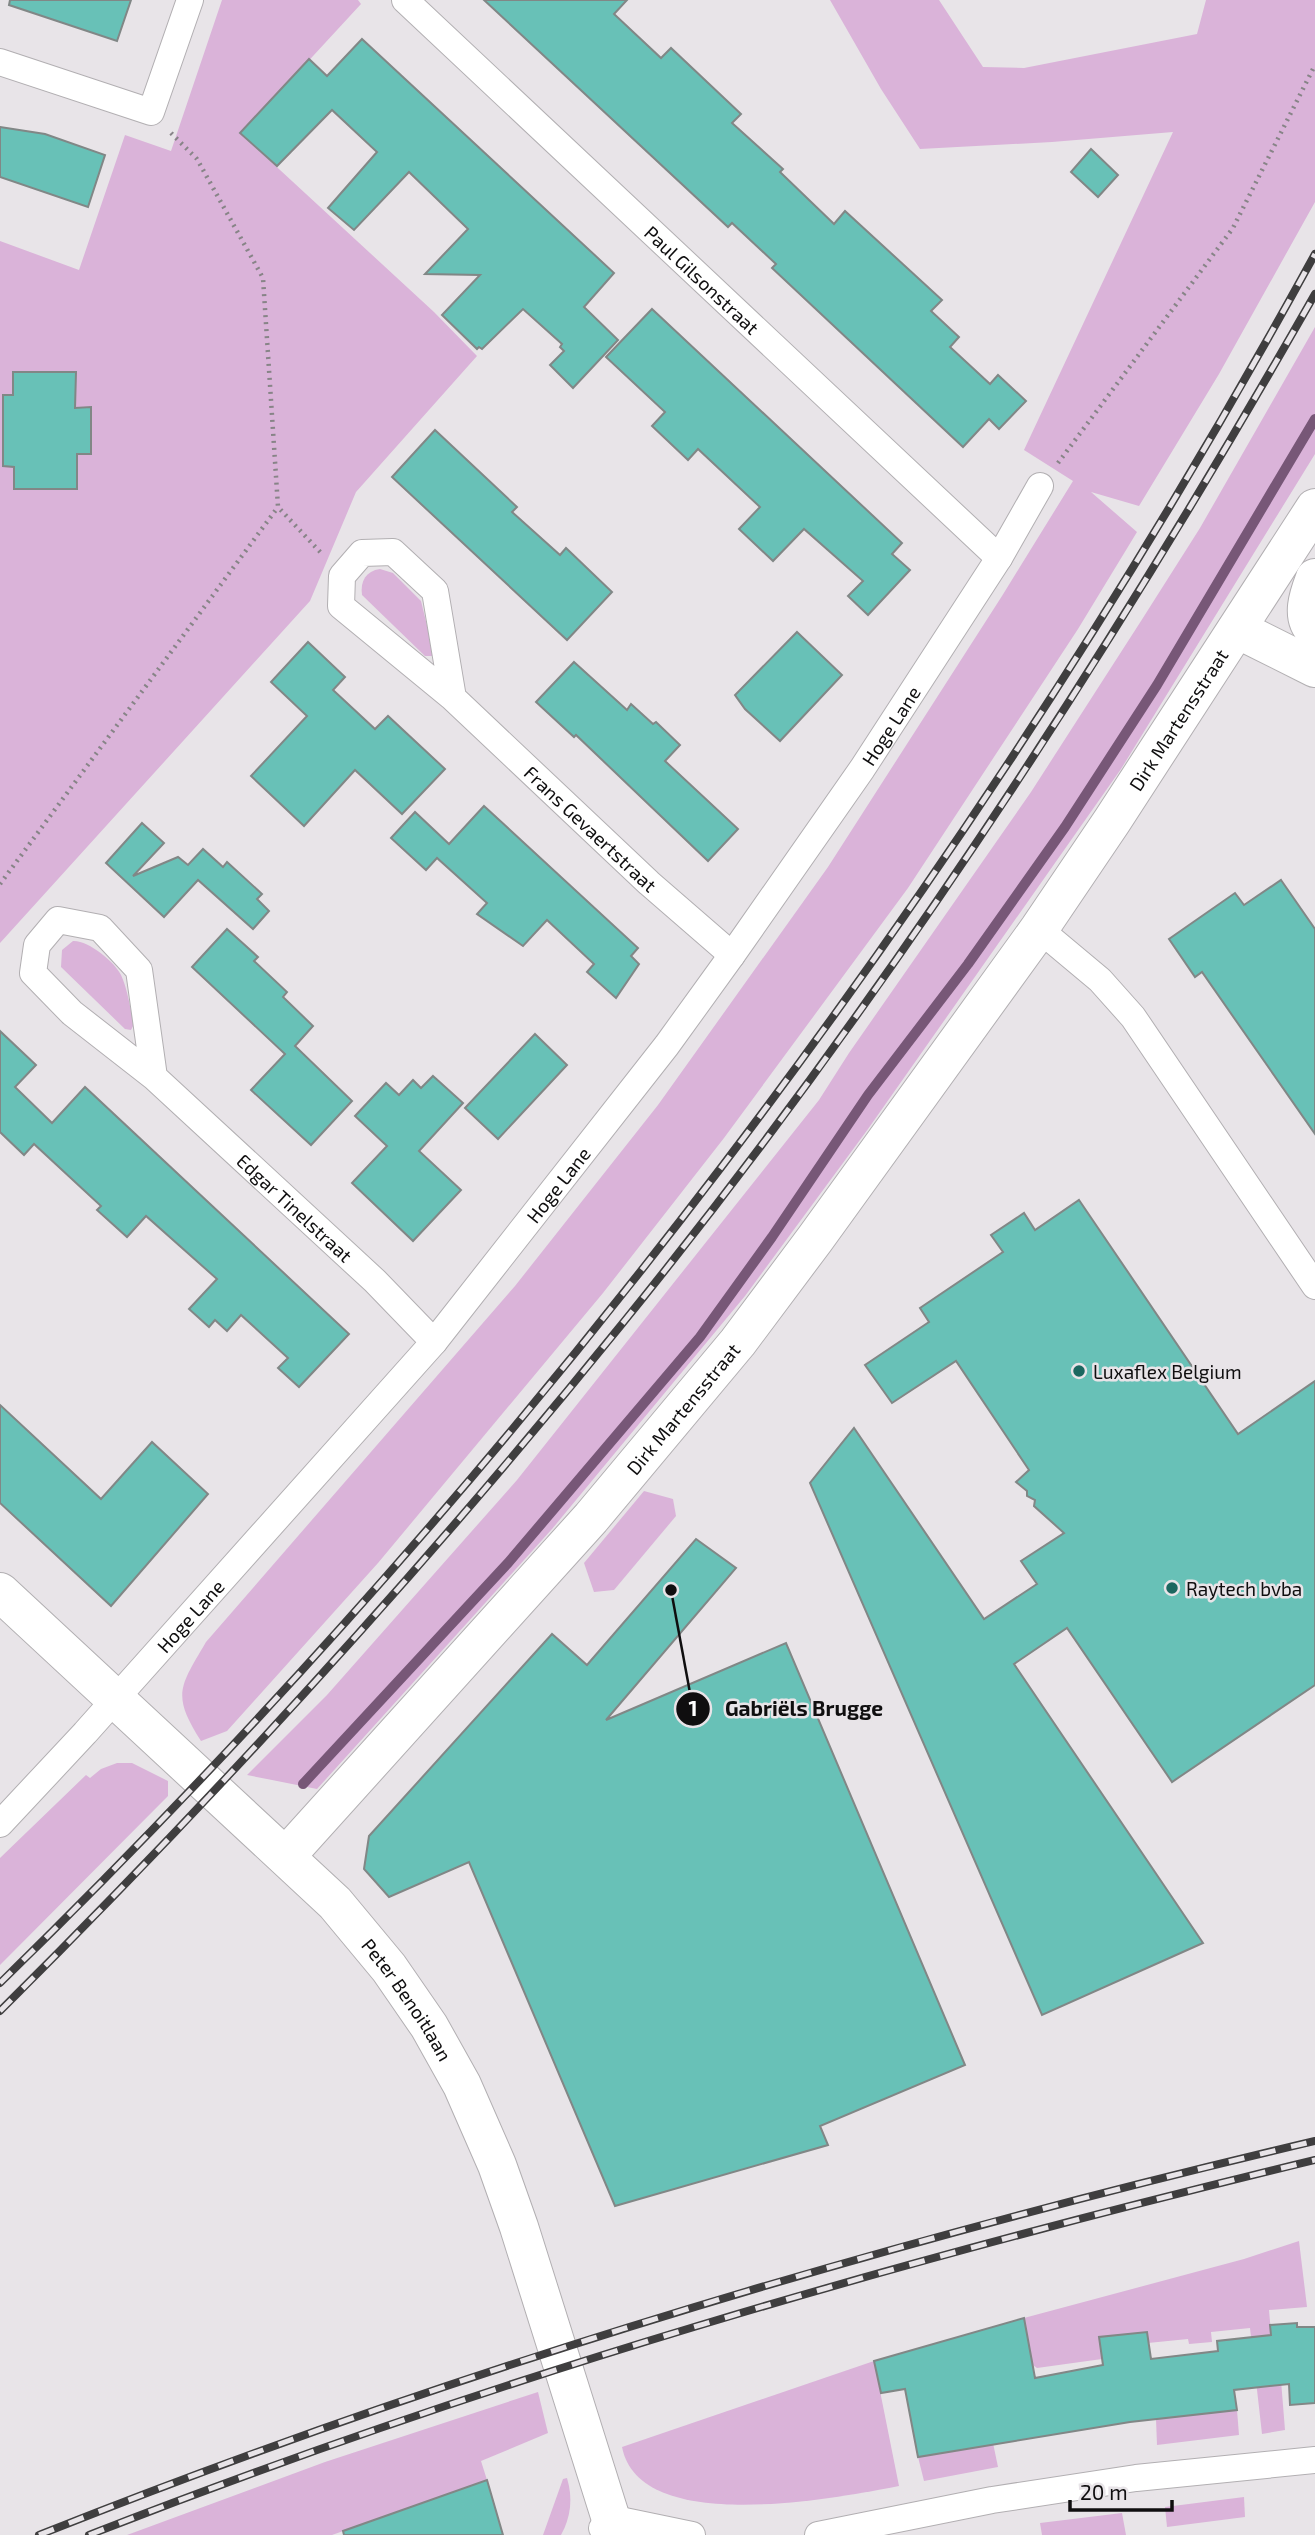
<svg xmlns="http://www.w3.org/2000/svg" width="1315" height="2535" font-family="'Exo 2',sans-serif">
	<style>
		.green { fill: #dab3d9 }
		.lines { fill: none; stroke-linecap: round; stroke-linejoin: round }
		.stream { stroke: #775777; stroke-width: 10 }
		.building { fill: #68c1b7; stroke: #818786; stroke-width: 2 }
		.street-casing { stroke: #b2afb2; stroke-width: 28 }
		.secondary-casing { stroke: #b2afb2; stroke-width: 40 }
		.highway-casing { stroke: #b2afb2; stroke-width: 40 }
		.path { stroke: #878487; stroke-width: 4.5; stroke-dasharray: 2 5; stroke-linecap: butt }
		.street { stroke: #fff; stroke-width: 26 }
		.secondary { stroke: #fff; stroke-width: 38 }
		.highway { stroke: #fff; stroke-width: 38 }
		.rail-casing { stroke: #3f3e3f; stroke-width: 8 }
		.rail { stroke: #e8e4e8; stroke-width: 5; stroke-dasharray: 16; stroke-linecap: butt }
		.poi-dot { fill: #1c6760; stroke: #e8e4e8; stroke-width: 2.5 }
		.labels { text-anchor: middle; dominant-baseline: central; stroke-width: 5; stroke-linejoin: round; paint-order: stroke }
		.street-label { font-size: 19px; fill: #0f0e0f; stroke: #e8e4e8 }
		.poi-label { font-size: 19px; fill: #0f0e0f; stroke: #e8e4e8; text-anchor: start }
		.leader { fill: none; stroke: #0f0e0f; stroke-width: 2.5 }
		.callout-dot { fill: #0f0e0f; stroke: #e8e4e8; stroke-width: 2.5 }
		.mark-label { font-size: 21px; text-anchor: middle; font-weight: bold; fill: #fff }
		.callout-label { font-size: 21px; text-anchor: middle; font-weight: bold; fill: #0f0e0f; stroke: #e8e4e8; stroke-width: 5; stroke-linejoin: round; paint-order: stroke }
	</style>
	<rect width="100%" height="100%" fill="#e8e4e8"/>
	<g class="green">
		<polygon points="222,0 358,0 361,4 241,134 434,312 477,356 356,492 310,601 0,943 0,241 79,270 125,135 171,151"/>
		<path d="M830,0h109l44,67 41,1 173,-34 9,-34h109v202l-96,172 -80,132 -48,-14 46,40 -59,97 -170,259 -184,250 -121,155 -225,270 -151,168 -26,10c-29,-46 -22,-53 5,-99l309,-356 143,-181 170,-238 174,-271 71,-115 -49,-31 149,-318 -121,10 -132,7 -39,-60z"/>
		<polygon points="1315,327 1315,454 1121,769 868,1129 745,1296 552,1529 317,1789 247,1775 327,1695 517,1480 819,1100 849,1053 1031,792 1141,621 1200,528"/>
		<path d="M380,569l13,4 28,28 12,49 -1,6h-7l-63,-61c-2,-14 4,-24 18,-26z"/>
		<path d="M73,941c15,-1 42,21 48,34 7,15 9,34 13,49l-3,6 -6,-1 -64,-62 1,-17z"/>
		<polygon points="644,1491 673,1499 676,1516 614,1590 594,1592 584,1563"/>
		<polygon points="117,1763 132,1763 168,1781 168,1796 0,1965 0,1858 86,1775 90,1778 101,1769"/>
		<polygon points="1299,2241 1307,2307 1269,2310 1274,2368 1280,2368 1285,2430 1262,2434 1250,2328 1211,2332 1212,2342 1189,2344 1188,2339 1148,2343 1146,2332 1100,2337 1102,2359 1037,2368 1016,2353 1029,2343 1024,2318 1244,2259"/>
		<path d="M874,2361l25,125c-72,14 -260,49 -277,-39z"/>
		<polygon points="538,2392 548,2433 481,2461 487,2480 332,2535 127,2535 325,2462"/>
		<polygon points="1237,2410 1239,2435 1157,2445 1156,2419"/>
		<polygon points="993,2443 998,2467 924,2481 918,2457"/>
		<path d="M567,2478c6,20 4,39 -6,57h-18l20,-56z"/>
		<polygon points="1244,2497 1245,2517 1167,2527 1165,2507"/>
		<polygon points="1122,2513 1126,2535 1042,2535 1040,2523"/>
	</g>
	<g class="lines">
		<polyline class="stream" points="303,1784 508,1563 700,1337 772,1237 868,1095 968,964 1065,827 1157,685 1315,419"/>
	</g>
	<g class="building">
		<polygon points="10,0 131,0 117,41 9,5"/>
		<polygon points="484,0 627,0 614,14 661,58 671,48 741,114 732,123 783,169 780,172 834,224 845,211 942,300 931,311 959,337 950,347 990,384 998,375 1026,401 999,429 989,419 963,447 772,268 776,264 732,223 728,227"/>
		<polygon points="362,39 614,273 584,307 618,340 573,388 550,365 564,351 560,347 562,344 523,309 482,349 479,347 477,349 442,315 480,275 425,274 468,229 409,172 354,230 328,208 377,152 332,110 277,166 240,133 309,59 327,76"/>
		<polygon points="0,127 45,134 105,155 88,207 0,177"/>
		<polygon points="1091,149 1118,175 1098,197 1071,172"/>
		<polygon points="652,309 902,543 892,554 910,570 868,615 848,596 863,581 804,529 773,561 739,529 760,507 698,449 688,460 652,426 665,412 606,357"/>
		<polygon points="13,372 76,372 75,408 91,407 91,454 77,454 77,489 14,489 14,467 3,466 3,395 13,395"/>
		<polygon points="435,430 517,507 512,512 560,555 566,548 612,592 567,640 392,477"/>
		<polygon points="797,632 842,675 780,741 745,709 735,695"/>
		<polygon points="308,642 345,677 333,690 375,729 388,716 445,769 402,814 355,770 304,826 251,776 307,716 271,682"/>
		<polygon points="574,662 627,710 631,704 653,724 656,722 680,745 665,761 738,829 708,861 576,735 574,737 536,702"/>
		<polygon points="484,806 638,948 631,956 639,964 616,998 587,972 594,964 547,920 523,946 477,914 487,903 437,858 426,870 391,838 415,812 449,844"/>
		<polygon points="142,823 164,843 133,876 178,857 188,865 203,849 223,867 227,862 262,894 257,899 269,911 253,929 198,880 164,917 106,863"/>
		<polygon points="1281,880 1315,929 1315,1134 1202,972 1195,977 1169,939 1235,893 1244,905"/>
		<polygon points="227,929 258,957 254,961 287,992 283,997 313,1026 295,1046 352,1101 311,1145 251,1090 285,1054 192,967"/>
		<polygon points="0,1031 36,1065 15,1087 52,1123 85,1087 349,1334 299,1387 278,1368 288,1358 241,1315 227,1331 215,1320 209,1327 189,1309 217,1279 146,1216 127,1237 97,1210 101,1206 34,1144 24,1155 0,1132"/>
		<polygon points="535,1034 567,1065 498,1139 465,1108"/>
		<polygon points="433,1076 463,1103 419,1151 461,1190 413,1241 352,1183 387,1146 355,1116 386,1083 399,1095 413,1080 421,1088"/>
		<polygon points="1079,1200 1238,1434 1315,1381 1315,1685 1172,1782 1067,1628 1014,1664 1203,1943 1042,2015 810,1483 854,1428 984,1619 1037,1584 1021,1561 1064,1533 1034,1506 1035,1500 1027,1496 1027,1491 1016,1482 1029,1470 956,1361 892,1403 865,1365 929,1322 920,1308 1003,1252 991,1235 1024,1213 1035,1230"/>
		<polygon points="0,1405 101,1499 152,1442 208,1494 111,1606 0,1503"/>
		<polygon points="696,1539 736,1568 606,1720 786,1643 965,2065 820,2126 828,2145 615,2206 469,1862 389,1897 364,1869 369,1836 552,1634 587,1665"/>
		<polygon points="1024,2318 1035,2378 1103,2365 1099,2337 1147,2332 1151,2359 1218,2351 1217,2341 1271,2335 1270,2325 1297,2323 1297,2327 1315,2327 1315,2403 1290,2405 1289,2384 1234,2390 1237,2410 1130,2422 918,2457 905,2389 881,2393 874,2361"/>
		<polygon points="487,2480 503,2535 344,2535 343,2531"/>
	</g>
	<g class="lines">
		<g class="street-casing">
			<g id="street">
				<path id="s1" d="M405,0l594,558"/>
				<polyline points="0,62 151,112 190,0"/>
				<path id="s2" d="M453,698l-18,-107 -42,-39 -31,1 -20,23 -1,30 112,92 196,185 83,72"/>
				<polyline points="1039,929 1100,980 1133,1017 1315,1286"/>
				<path id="s3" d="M154,1077l-82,-64 -39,-40 4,-28 21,-25 42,8 39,42 15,107 221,204 59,61"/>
				<path id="s4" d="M0,1824l85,-91 349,-391 233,-297 65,-90 130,-186 137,-211 41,-72"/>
				<polyline points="602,2528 610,2518 692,2535"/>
				<polyline points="818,2535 992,2500 1136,2478 1315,2460"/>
			</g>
		</g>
		<g class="secondary-casing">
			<g id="secondary">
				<path d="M1315,578c-6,16 -15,39 0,53"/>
				<path id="s5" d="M0,1592l335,311 54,65 40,58 33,59 35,80 22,62 97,308"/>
				<path id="s6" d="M286,1856l305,-338 147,-176 77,-103 224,-310 73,-108 203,-313"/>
			</g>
		</g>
		<g class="highway-casing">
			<polyline id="highway" points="1237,629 1315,668"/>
		</g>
		<g class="path">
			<polyline points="171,133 197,159 263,278 278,507 323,555"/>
			<polyline points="1058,463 1233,228 1315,65"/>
			<polyline points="0,884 278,507"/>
		</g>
		<use href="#street" class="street"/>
		<use href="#secondary" class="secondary"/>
		<use href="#highway" class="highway"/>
		<g class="rail-casing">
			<g id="rail">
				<path d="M0,1983c519,-507 966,-1092 1315,-1729"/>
				<path d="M0,2011c219,-218 427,-446 622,-687 261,-322 488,-670 693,-1030"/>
				<path d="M39,2535c414,-165 843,-292 1276,-394"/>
				<path d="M89,2535c398,-156 811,-275 1226,-375"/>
			</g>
		</g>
		<use href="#rail" class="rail"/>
	</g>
	<g class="poi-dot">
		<circle cx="1079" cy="1371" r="7"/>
		<circle cx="1172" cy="1588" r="7"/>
	</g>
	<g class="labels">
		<g class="street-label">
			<text stroke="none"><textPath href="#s1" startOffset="408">Paul Gilsonstraat</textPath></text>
			<text stroke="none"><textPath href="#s6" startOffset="1447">Dirk Martensstraat</textPath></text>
			<text stroke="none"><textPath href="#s4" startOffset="1416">Hoge Lane</textPath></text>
			<text stroke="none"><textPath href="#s2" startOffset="592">Frans Gevaertstraat</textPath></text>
			<text stroke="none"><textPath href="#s4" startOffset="849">Hoge Lane</textPath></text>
			<text stroke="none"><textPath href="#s3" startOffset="621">Edgar Tinelstraat</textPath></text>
			<text stroke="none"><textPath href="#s6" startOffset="598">Dirk Martensstraat</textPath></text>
			<text stroke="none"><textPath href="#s4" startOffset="282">Hoge Lane</textPath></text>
			<text stroke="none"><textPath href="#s5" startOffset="578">Peter Benoitlaan</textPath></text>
		</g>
		<g class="poi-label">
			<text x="1093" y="1371">Luxaflex Belgium</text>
			<text x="1186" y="1588">Raytech bvba</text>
		</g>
	</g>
	<path class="leader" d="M671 1590L693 1709"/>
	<g class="callout-dot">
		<circle cx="671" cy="1590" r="7"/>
		<circle cx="693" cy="1709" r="18"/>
	</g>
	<g class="mark-label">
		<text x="693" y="1716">1</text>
	</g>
	<g class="callout-label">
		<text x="804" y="1716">Gabriëls Brugge</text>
	</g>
	<path d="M1070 2500v10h102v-10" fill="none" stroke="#0f0e0f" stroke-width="3.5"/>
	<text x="1080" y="2500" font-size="21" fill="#0f0e0f" stroke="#e8e4e8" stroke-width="5" paint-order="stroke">20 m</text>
</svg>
